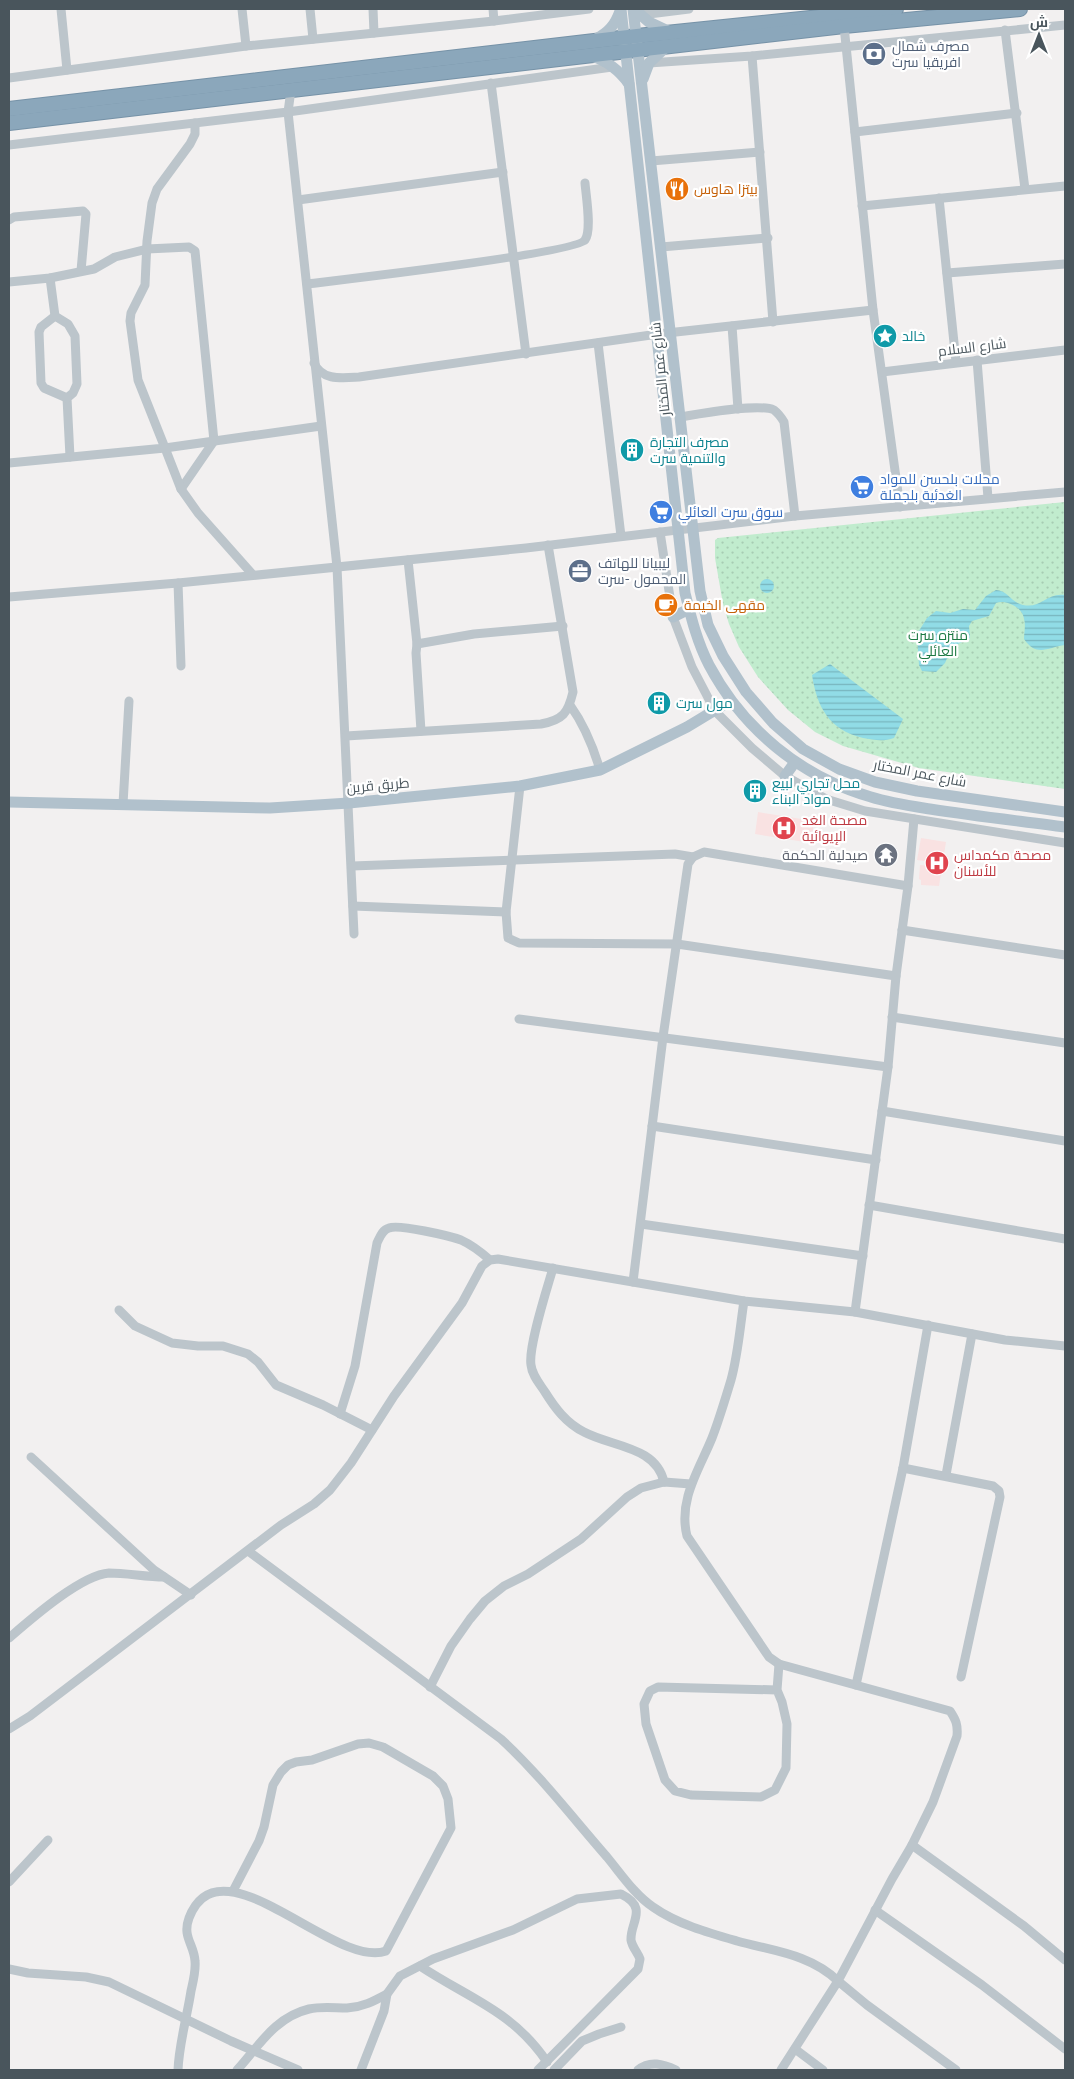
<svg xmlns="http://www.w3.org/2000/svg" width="1074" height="2079" font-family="Quicksand,Cairo,sans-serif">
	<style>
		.medical { fill: #f9e2e2 }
		.park { fill: url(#park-dots) }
		.water { fill: url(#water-rules) }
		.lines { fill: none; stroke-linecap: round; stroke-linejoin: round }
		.highway-casing { stroke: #7692a7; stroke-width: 16 }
		.minor { stroke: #bcc5cb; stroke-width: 9 }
		.major { stroke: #b1c1cc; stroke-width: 11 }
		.highway { stroke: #8ba7bb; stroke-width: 14 }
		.labels { text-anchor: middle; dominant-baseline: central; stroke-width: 4.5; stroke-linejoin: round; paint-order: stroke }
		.service-label { font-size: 14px; fill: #4e5e75; stroke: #fff; text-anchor: start }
		.food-label { font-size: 14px; fill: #c56008; stroke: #fff; text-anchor: start }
		.culture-label { font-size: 14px; fill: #0d838f; stroke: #fff; text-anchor: start }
		.street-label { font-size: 14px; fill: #49555c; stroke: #fff }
		.shop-label { font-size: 14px; fill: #366cbe; stroke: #fff; text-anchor: start }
		.park-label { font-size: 14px; fill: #1d7943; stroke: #fff }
		.health-label { font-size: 14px; fill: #be3a42; stroke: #fff; text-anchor: start }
		.worship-label { font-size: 14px; fill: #5b616d; stroke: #fff; text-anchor: end }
	</style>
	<defs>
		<pattern id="park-dots" width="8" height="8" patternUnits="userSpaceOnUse" patternTransform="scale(1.25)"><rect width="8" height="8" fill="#c1ecce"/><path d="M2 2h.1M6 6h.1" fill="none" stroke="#a7ccb3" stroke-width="1.8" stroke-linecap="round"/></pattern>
		<pattern id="water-rules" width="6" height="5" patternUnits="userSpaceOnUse" patternTransform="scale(1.25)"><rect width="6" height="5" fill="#91dce6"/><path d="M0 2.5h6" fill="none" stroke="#78b5be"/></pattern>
	</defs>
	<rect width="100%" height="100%" fill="#f2f0f0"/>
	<g class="medical">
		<polygon points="758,812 814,821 811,843 755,834"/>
		<polygon points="921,838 946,842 939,886 921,885 921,880 919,879 920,865 931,866 930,862 917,860"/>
	</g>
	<polygon class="park" points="1065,502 1065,789 919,768 843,746 815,732 788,710 758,677 739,647 729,624 723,604 715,558 715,540 718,538"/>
	<g class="water">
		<circle cx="767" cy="586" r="7"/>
		<path d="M996,590c11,0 16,13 27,15 18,4 24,-13 42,-10v50c-17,2 -28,13 -41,-6 0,-6 2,-14 0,-20 -1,-12 -19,-20 -28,-16l-7,13 -17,5 -3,5 1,12 -18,9 -7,16 -9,9 -14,-1 -3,-6 -2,-31 10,-16 9,-7 14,2 13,-4 12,1 11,-14z"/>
		<path d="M830,664l73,55 -9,19c-11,4 -20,2 -31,0 -34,-8 -46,-31 -51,-63z"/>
	</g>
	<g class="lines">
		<g class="highway-casing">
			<g id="highway">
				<polyline points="9,109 637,36 896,9"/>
				<polyline points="9,123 844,26 1020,9"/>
			</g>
		</g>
		<g class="minor">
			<polyline points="61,9 67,70"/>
			<polyline points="242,9 246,46"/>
			<polyline points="310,9 313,39"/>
			<polyline points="373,9 374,33"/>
			<polyline points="493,9 494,21"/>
			<polyline points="641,15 689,9"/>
			<polyline points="844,26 873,310 900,507"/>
			<polyline points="1005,30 1025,189"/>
			<polyline points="752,56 773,322"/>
			<polyline points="649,63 752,56 1065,25"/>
			<polyline points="9,78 246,46 494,21 589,9"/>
			<polyline points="491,83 526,354"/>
			<polyline points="291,90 288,112 337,567 354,934"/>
			<polyline points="855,132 1017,113"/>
			<polyline points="9,145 288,112 612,67"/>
			<polyline points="651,161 760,152"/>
			<polyline points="939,198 956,362"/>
			<polyline points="298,200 503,172"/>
			<polyline points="862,206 1065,186"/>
			<polyline points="9,220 14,217 83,211 86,214 81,271"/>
			<polyline points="661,247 768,238"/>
			<polyline points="947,273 1065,264"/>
			<polyline points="50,278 55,316 68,324 75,336 77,384 73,393 67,398 70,457"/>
			<polyline points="9,282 50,278 94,269 115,257 147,249 189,247 195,251 214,441 181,489"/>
			<path d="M307,284c33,-4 269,-31 278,-44 7,-10 1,-44 0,-57"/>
			<polyline points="55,316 41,327 39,332 41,383 44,388 67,398"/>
			<polyline points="732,326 738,409"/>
			<polyline points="598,343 621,536"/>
			<polyline points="977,360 988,498"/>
			<path d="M314,363c8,18 28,15 45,14l299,-43 215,-24"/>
			<polyline points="882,372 1065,350"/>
			<path d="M680,417c19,-3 78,-14 94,-7 4,3 7,7 10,12l11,94"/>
			<polyline points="9,463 165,448 138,380 130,321 131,313 145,285 147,241 152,203 157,189 190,144 195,134 195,123"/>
			<polyline points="660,532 673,617 692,667 715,711 752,748 785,776 826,799 865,811 1065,843"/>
			<polyline points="408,560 417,644"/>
			<polyline points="253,575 198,513 181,489 165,448 321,426"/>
			<polyline points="178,583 181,666"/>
			<polyline points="9,597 178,583 526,548 795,516 1065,492"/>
			<path d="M570,705c15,21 23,41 30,65"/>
			<polyline points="421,731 416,653 417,644 474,634 563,626"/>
			<path d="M346,736l195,-12c22,-4 27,-11 32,-32l-25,-147"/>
			<polyline points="520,786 506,912 508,938 519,943 677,944 896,976"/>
			<polyline points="123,804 129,701"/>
			<polyline points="352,866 675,854 693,857"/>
			<polyline points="353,906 506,912"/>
			<polyline points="902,930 1065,955"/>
			<polyline points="892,1017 1065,1043"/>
			<polyline points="519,1019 888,1067"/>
			<polyline points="882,1111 1065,1141"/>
			<polyline points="652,1126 876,1160"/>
			<polyline points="869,1205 1065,1239"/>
			<polyline points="641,1224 863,1256"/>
			<path d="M553,1268c-6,21 -25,79 -22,97 1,10 8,18 14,27 10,16 21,31 39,40 28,15 72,14 80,50"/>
			<polyline points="633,1282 663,1037 688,864 693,857 704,852 908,886"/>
			<path d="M744,1301c-4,26 -6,54 -13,79 -6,20 -12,40 -19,58 -13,32 -34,62 -25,98l82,121 10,7 171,47c6,9 8,14 7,25l-24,66 -21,43 -20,34 -54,102 29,24 89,65"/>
			<polyline points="119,1310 135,1326 172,1343 198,1346 223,1346 248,1354 258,1362 276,1385 323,1405 372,1430"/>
			<polyline points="855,1312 888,1067 896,976 908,886 914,819"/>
			<path d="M340,1414l15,-48 22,-123c3,-6 5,-13 12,-15 10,-4 61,8 72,12 11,5 20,12 29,20"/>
			<polyline points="31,1457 154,1570 191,1595"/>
			<polyline points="903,1468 993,1486 999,1491 1000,1497 961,1677"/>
			<polyline points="946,1475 972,1334"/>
			<path d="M248,1551l253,188c39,36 71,78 106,118 14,17 28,38 46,50 24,17 56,26 84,34 36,10 73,13 101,40l-57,89"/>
			<path d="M9,1638c22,-19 72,-63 100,-65 18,0 37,4 55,4"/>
			<polyline points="856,1685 903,1468 928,1325"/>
			<polyline points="430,1687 451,1646 470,1619 485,1601 504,1586 528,1574 581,1539 627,1497 641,1488 664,1482 691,1484"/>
			<polyline points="777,1690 658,1687 650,1691 644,1704 646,1724 665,1780 675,1791 691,1795 761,1797 775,1790 786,1768 787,1724 782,1702 777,1690 779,1664"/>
			<polyline points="9,1729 30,1716 281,1525 314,1504 330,1490 351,1463 394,1396 462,1303 482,1266 490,1260 498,1259 744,1301 855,1312 1005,1340 1065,1346"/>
			<polyline points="912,1845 1024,1926 1065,1960"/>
			<polyline points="9,1882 48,1840"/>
			<polyline points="875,1910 982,1985 1065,2049"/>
			<path d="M420,1966c48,32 93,45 127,96"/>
			<polyline points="9,1969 28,1973 86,1977 109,1982 231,2041 298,2070"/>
			<polyline points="795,2049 823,2070"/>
			<path d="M178,2070c1,-26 9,-53 13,-79 2,-9 5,-20 4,-30 -1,-17 -13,-24 -6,-43 31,-82 146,52 197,33l65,-123 -3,-29 -5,-13 -10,-10 -50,-29 -14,-4 -11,1 -46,16 -16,2 -8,3 -7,7 -8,13 -9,42 -5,14 -26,50"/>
			<path d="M237,2070c21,-23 38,-53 72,-61 13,-3 26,-1 38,-1 16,-1 27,-7 40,-14"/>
			<path d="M361,2070l23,-59 3,-17 13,-18 33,-17 80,-29 64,-31 44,-5c28,14 9,28 10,46 1,7 7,13 9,19l-2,10 -100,101"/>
			<polyline points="554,2070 582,2041 599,2034 621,2027"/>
			<path d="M638,2070c12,-10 25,-6 38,0"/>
		</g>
		<g class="major">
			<path d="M621,9l64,584c6,24 12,49 24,72 34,64 92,112 162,132 19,6 40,9 59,12 45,7 90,12 135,18"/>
			<polyline points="633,9 700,591 708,625 723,656 746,692 773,723 803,749 839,769 875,782 917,791 1065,812"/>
			<polyline points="634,9 649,22 670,32"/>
			<path d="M596,39c13,-7 19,-14 24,-28"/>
			<path d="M591,56c15,4 29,15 38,28"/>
			<polyline points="643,79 649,63 666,47"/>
			<polyline points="673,617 689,609"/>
			<polyline points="785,776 795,762"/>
			<polyline points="9,802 270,808 349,803 520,786 600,770 687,727 730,701"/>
		</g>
		<use href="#highway" class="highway"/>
	</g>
	<defs>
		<g id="bank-disc" transform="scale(1.25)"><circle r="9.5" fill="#5c6f8a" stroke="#fff"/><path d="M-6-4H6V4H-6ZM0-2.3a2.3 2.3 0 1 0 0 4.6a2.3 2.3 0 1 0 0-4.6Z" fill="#fff"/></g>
		<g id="restaurant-disc" transform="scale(1.25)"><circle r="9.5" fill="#e8710a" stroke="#fff"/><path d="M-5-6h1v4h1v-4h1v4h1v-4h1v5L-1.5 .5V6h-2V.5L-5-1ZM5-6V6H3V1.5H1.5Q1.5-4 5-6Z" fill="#fff"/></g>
		<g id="sight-disc" transform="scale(1.25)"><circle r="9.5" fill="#0f9aa8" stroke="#fff"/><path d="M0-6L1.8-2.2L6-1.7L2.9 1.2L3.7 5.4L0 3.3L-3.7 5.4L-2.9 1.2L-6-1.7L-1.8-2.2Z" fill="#fff"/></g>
		<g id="building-disc" transform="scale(1.25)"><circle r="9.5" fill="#0f9aa8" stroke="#fff"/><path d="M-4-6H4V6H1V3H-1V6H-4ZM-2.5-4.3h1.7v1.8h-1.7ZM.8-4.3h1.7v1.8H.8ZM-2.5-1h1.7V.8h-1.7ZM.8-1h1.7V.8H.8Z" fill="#fff"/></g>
		<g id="supermarket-disc" transform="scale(1.25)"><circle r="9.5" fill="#3f7fe0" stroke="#fff"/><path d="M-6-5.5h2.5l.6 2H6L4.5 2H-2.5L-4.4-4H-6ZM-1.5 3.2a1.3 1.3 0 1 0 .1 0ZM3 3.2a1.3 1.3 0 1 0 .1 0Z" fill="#fff"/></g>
		<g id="office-disc" transform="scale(1.25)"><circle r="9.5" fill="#5c6f8a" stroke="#fff"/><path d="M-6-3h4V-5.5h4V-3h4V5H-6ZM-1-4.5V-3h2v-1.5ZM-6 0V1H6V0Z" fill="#fff"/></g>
		<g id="cafe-disc" transform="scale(1.25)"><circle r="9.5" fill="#e8710a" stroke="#fff"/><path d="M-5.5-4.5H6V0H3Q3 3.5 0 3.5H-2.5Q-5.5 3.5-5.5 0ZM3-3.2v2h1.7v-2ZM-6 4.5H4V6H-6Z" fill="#fff"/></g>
		<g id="hospital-disc" transform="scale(1.25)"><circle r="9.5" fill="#e0444e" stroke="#fff"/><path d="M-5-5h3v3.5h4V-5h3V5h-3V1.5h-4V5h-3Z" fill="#fff"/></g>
		<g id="temple-disc" transform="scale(1.25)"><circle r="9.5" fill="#6b7280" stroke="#fff"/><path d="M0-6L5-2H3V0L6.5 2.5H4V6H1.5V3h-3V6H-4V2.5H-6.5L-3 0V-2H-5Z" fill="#fff"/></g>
	</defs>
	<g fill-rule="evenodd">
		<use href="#bank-disc" x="874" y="54"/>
		<use href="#restaurant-disc" x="677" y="189"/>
		<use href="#sight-disc" x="885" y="336"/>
		<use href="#building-disc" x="632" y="450"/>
		<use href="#supermarket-disc" x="862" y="487"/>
		<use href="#supermarket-disc" x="661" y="512"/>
		<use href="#office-disc" x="580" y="571"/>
		<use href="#cafe-disc" x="666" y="605"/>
		<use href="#building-disc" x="659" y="703"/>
		<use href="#building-disc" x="755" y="791"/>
		<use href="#hospital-disc" x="784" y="828"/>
		<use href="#temple-disc" x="886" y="855"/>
		<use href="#hospital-disc" x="937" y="863"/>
	</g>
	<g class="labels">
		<g class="service-label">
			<text x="892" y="46">مصرف شمال<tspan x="892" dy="16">افريقيا سرت</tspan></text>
			<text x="598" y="563">ليبيانا للهاتف<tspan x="598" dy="16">المحمول -سرت</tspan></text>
		</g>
		<g class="food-label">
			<text x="694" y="189">بيتزا هاوس</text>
			<text x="684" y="605">مقهى الخيمة</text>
		</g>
		<g class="culture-label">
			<text x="902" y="336">خالد</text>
			<text x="650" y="442">مصرف التجارة<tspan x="650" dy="16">والتنمية سرت</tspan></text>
			<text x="676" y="703">مول سرت</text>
			<text x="772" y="783">محل تجاري لبيع<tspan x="772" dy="16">مواد البناء</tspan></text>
		</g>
		<g class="street-label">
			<text transform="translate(972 347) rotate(-7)">شارع السلام</text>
			<text transform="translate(660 369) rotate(-96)">شارع عمر المختار</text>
			<text transform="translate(920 773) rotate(11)">شارع عمر المختار</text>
			<text transform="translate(378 785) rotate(-5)">طريق قرين</text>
		</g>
		<g class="shop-label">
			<text x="880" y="479">محلات بلحسن للمواد<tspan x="880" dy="16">الغدئية بلجملة</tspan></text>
			<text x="678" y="512">سوق سرت العائلي</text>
		</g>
		<g class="park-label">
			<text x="938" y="635">منتزه سرت<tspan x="938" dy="16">العائلي</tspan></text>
		</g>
		<g class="health-label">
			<text x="802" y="820">مصحة الغد<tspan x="802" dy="16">الإيوائية</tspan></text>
			<text x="954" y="855">مصحة مكمداس<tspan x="954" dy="16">للأسنان</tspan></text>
		</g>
		<g class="worship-label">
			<text x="868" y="855">صيدلية الحكمة</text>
		</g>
	</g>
	<rect width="1074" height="2079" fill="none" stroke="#49555c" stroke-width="20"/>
	<g transform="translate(1039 35)" stroke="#ffffff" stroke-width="4" paint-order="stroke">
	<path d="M0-4L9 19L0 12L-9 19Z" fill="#49555c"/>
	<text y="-8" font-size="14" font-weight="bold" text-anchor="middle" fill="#49555c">ش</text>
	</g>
</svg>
